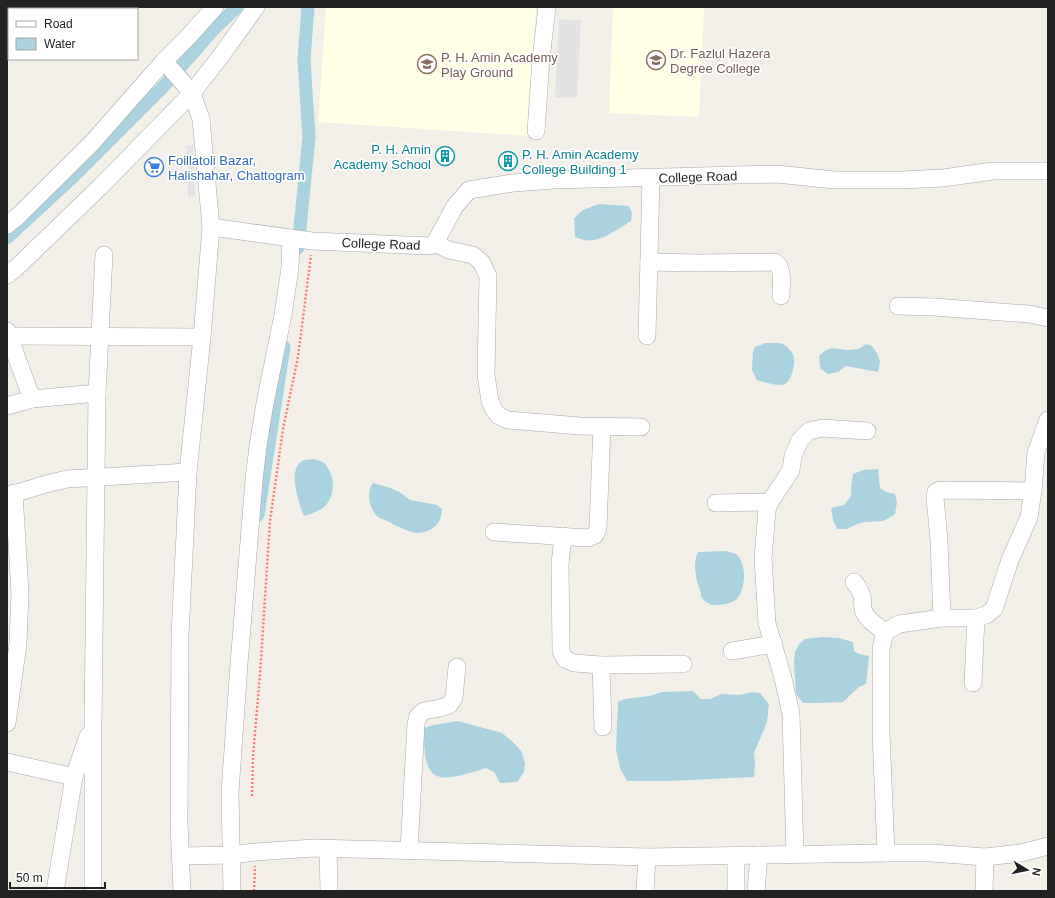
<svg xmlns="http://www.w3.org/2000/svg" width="1055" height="898" font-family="Helvetica,sans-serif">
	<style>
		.education { fill: #ffffe5 }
		.parking { fill: #e2e2e2 }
		.water { fill: #aad3df }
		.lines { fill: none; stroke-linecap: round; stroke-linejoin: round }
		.canal { stroke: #aad3df; stroke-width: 13 }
		.minor-casing { stroke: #a9a9a9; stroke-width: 18 }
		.path { stroke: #fa8072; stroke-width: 2.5; stroke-dasharray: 2 2; stroke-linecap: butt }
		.minor { stroke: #fff; stroke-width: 17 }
		.labels { text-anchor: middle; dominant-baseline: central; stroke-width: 3.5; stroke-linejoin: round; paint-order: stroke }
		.education-label { font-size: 13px; fill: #785e54; stroke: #fff; text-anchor: start }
		.culture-label { font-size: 13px; fill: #0d838f; stroke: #fff; text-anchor: end }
		.shop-label { font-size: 13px; fill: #366cbe; stroke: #fff; text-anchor: start }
		.street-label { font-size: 13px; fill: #222; stroke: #fff }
	</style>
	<rect width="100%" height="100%" fill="#f2efe9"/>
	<g class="education">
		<polygon points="326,7 536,7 528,136 318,122"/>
		<polygon points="613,7 704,7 699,117 609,113"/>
	</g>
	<g class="parking">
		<polygon points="559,19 581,20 577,98 555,97"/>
		<polygon points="193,145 195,196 188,197 186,146"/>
	</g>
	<g class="water">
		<path d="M599,204l30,2 3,7 -1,8c-14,8 -30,22 -47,19 -3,-1 -6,-2 -9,-3l-1,-19 9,-8z"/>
		<path d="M765,343c6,0 12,-1 18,1 5,3 11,9 11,14 1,7 -2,22 -9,26 -8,3 -21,-2 -28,-4l-5,-10 1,-18 2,-5z"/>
		<polygon points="866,344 872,346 877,353 880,361 878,372 846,366 838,372 828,374 820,368 819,356 826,350 832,348 847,350 859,349"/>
		<path d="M314,459c3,1 7,2 9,3 3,2 4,5 6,8 6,10 5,26 -3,35 -3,5 -16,9 -22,11 -5,-13 -17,-45 -2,-55 3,-2 8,-1 12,-2z"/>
		<polygon points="878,469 880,488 886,492 895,494 897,502 895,514 889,518 883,521 865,522 857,524 847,529 837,529 833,520 831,508 844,505 851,496 851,487 853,474 863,470"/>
		<path d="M373,483l18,5 10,5 9,7 27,5 5,4c0,14 -9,23 -24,24 -7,0 -22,-7 -29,-11 -3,-2 -8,-3 -11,-5 -9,-8 -12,-25 -5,-34z"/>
		<path d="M726,551c3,1 9,2 11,4 11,10 9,42 -5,47 -6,3 -15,3 -21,3 -3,-2 -7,-4 -8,-6 -2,-2 -2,-4 -2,-6 -5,-13 -9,-29 -3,-41z"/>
		<polygon points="822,637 839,638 853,642 854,651 859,654 869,656 866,684 859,687 843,702 817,703 803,703 796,694 794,663 795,652 799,644 805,639"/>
		<polygon points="693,691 701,699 710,699 721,694 739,695 752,692 760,693 769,704 767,722 754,753 755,763 754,777 669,781 627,781 620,768 616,749 618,702 625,699 649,696 662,692"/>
		<path d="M458,721l44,12 11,9 8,9 4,12 -1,9 -7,10 -17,1 -6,-11 -8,-4c-12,4 -41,14 -51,7 -12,-7 -11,-34 -11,-47l9,-3z"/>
	</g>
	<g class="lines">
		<g class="canal">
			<polyline points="7,238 73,177 164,86 215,28 237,7"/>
			<polyline points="298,248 309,137 304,60 308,7"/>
			<polyline points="258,515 284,347"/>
		</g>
		<g class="minor-casing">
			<g id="minor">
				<polyline points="164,61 192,93 201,119 211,227 202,337 188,472 180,636 179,823 182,891"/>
				<polyline points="536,131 541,59 547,7"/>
				<polyline points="7,225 17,217 91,144 164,61 189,36 215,7"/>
				<polyline points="211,227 312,241 430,246 435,243 455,206 469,190 513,183 554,180 777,174 834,180 902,180 943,178 993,171 1048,171"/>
				<polyline points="435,243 449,250 473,255 482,263 488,276 486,375 490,401 494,410 499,416 508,420 580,426 641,427"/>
				<path d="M649,262l48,1 78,-1c9,5 6,24 6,34"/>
				<polyline points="7,275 16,268 100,187 192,93 220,57 256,7"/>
				<polyline points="898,306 934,307 1029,314 1048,318"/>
				<polyline points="7,331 32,399"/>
				<polyline points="9,336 202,337"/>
				<polyline points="647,336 651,178"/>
				<polyline points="7,406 32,399 97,393"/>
				<polyline points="7,496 46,484 67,479 188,472"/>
				<polyline points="716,503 770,502"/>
				<polyline points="494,532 588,538 595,535 598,528 602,426"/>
				<polyline points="563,536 560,564 561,651 565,659 574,663 601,665 683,664"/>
				<path d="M854,582c4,4 6,8 8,14 1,5 0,11 2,16 4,9 13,14 21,20"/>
				<polyline points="942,618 939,540 935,498 936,492 940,490 1033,491"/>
				<polyline points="732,651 774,644"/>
				<polyline points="601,665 603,727"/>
				<polyline points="973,683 976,618"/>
				<polyline points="7,723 18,644 20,593 14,493"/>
				<polyline points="7,762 74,777"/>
				<polyline points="328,848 329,891"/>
				<polyline points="409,850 416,724 418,716 424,711 440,708 449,705 454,698 457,667"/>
				<polyline points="886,853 881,733 881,649 885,632 899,624 942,618 976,618 986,615 994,609 1010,560 1029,517 1033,491 1036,453 1048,420"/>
				<polyline points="795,855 791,714 783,678 767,623 763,558 767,510 770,502 791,470 793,456 800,440 809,431 822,428 867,431"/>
				<polyline points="181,856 231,855 255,852 314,848 647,857 886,853 932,853 985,857 1021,853 1048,846"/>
				<polyline points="736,856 736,891"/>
				<polyline points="55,891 74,777 88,736"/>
				<polyline points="93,891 93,723 97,393 104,255"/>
				<polyline points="232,891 230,792 239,664 254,480 258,446 265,403 283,315 290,268 291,238"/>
				<polyline points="645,891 647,857"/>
				<polyline points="756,891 759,855"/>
				<polyline points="984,891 985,857"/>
			</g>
		</g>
		<g class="path">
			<polyline points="252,796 253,756 260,675 270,521 283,429 298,357 311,255"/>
			<polyline points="254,891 255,866"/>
		</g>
		<use href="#minor" class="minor"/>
	</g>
	<defs>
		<g id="university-ring" transform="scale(1)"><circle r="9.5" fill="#fff" stroke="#8d6e63" stroke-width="1.5"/><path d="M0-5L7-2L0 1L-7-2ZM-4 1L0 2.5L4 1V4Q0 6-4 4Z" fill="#8d6e63"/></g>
		<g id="school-ring" transform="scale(1)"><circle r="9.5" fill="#fff" stroke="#8d6e63" stroke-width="1.5"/><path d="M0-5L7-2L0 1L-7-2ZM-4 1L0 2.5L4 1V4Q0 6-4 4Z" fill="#8d6e63"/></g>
		<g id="building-ring" transform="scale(1)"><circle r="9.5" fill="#fff" stroke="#0f9aa8" stroke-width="1.5"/><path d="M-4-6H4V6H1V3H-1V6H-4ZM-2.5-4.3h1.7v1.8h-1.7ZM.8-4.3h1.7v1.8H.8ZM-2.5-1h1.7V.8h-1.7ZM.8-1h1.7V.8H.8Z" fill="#0f9aa8"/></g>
		<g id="supermarket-ring" transform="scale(1)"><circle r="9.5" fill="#fff" stroke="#3f7fe0" stroke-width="1.5"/><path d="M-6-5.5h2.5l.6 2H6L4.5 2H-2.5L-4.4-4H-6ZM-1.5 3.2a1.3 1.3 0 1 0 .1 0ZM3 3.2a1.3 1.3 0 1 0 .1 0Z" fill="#3f7fe0"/></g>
	</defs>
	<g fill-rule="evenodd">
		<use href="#university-ring" x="656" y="60"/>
		<use href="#school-ring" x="427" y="64"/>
		<use href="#building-ring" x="445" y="156"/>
		<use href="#building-ring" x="508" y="161"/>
		<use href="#supermarket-ring" x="154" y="167"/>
	</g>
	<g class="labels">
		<g class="education-label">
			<text x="670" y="53">Dr. Fazlul Hazera<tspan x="670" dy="15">Degree College</tspan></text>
			<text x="441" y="57">P. H. Amin Academy<tspan x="441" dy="15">Play Ground</tspan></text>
		</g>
		<g class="culture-label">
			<text x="431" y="149">P. H. Amin<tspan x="431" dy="15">Academy School</tspan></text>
			<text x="522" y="154" text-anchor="start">P. H. Amin Academy<tspan x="522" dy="15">College Building 1</tspan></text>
		</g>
		<g class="shop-label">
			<text x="168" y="160">Foillatoli Bazar,<tspan x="168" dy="15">Halishahar, Chattogram</tspan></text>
		</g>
		<g class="street-label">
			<text transform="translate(698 177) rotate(-2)">College Road</text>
			<text transform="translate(381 244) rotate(2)">College Road</text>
		</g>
	</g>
	<rect width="1055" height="898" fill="none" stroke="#222222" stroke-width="16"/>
	<rect x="8" y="8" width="130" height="52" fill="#ffffff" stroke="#a7a7a7"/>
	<rect x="16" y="21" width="20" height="6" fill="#ffffff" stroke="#a7a7a7"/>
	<text x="44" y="28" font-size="12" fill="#222222">Road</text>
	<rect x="16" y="38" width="20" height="12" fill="#aad3df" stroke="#a7a7a7"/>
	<text x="44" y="48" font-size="12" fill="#222222">Water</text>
	<g transform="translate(1027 870) rotate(100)" stroke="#ffffff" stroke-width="3" paint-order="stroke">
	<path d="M0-3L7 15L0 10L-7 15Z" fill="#222222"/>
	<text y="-6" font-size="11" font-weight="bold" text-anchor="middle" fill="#222222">N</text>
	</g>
	<path d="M10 882v6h95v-6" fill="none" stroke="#222222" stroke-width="2"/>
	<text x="16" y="882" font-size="12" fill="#222222" stroke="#ffffff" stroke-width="3" paint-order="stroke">50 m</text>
</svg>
